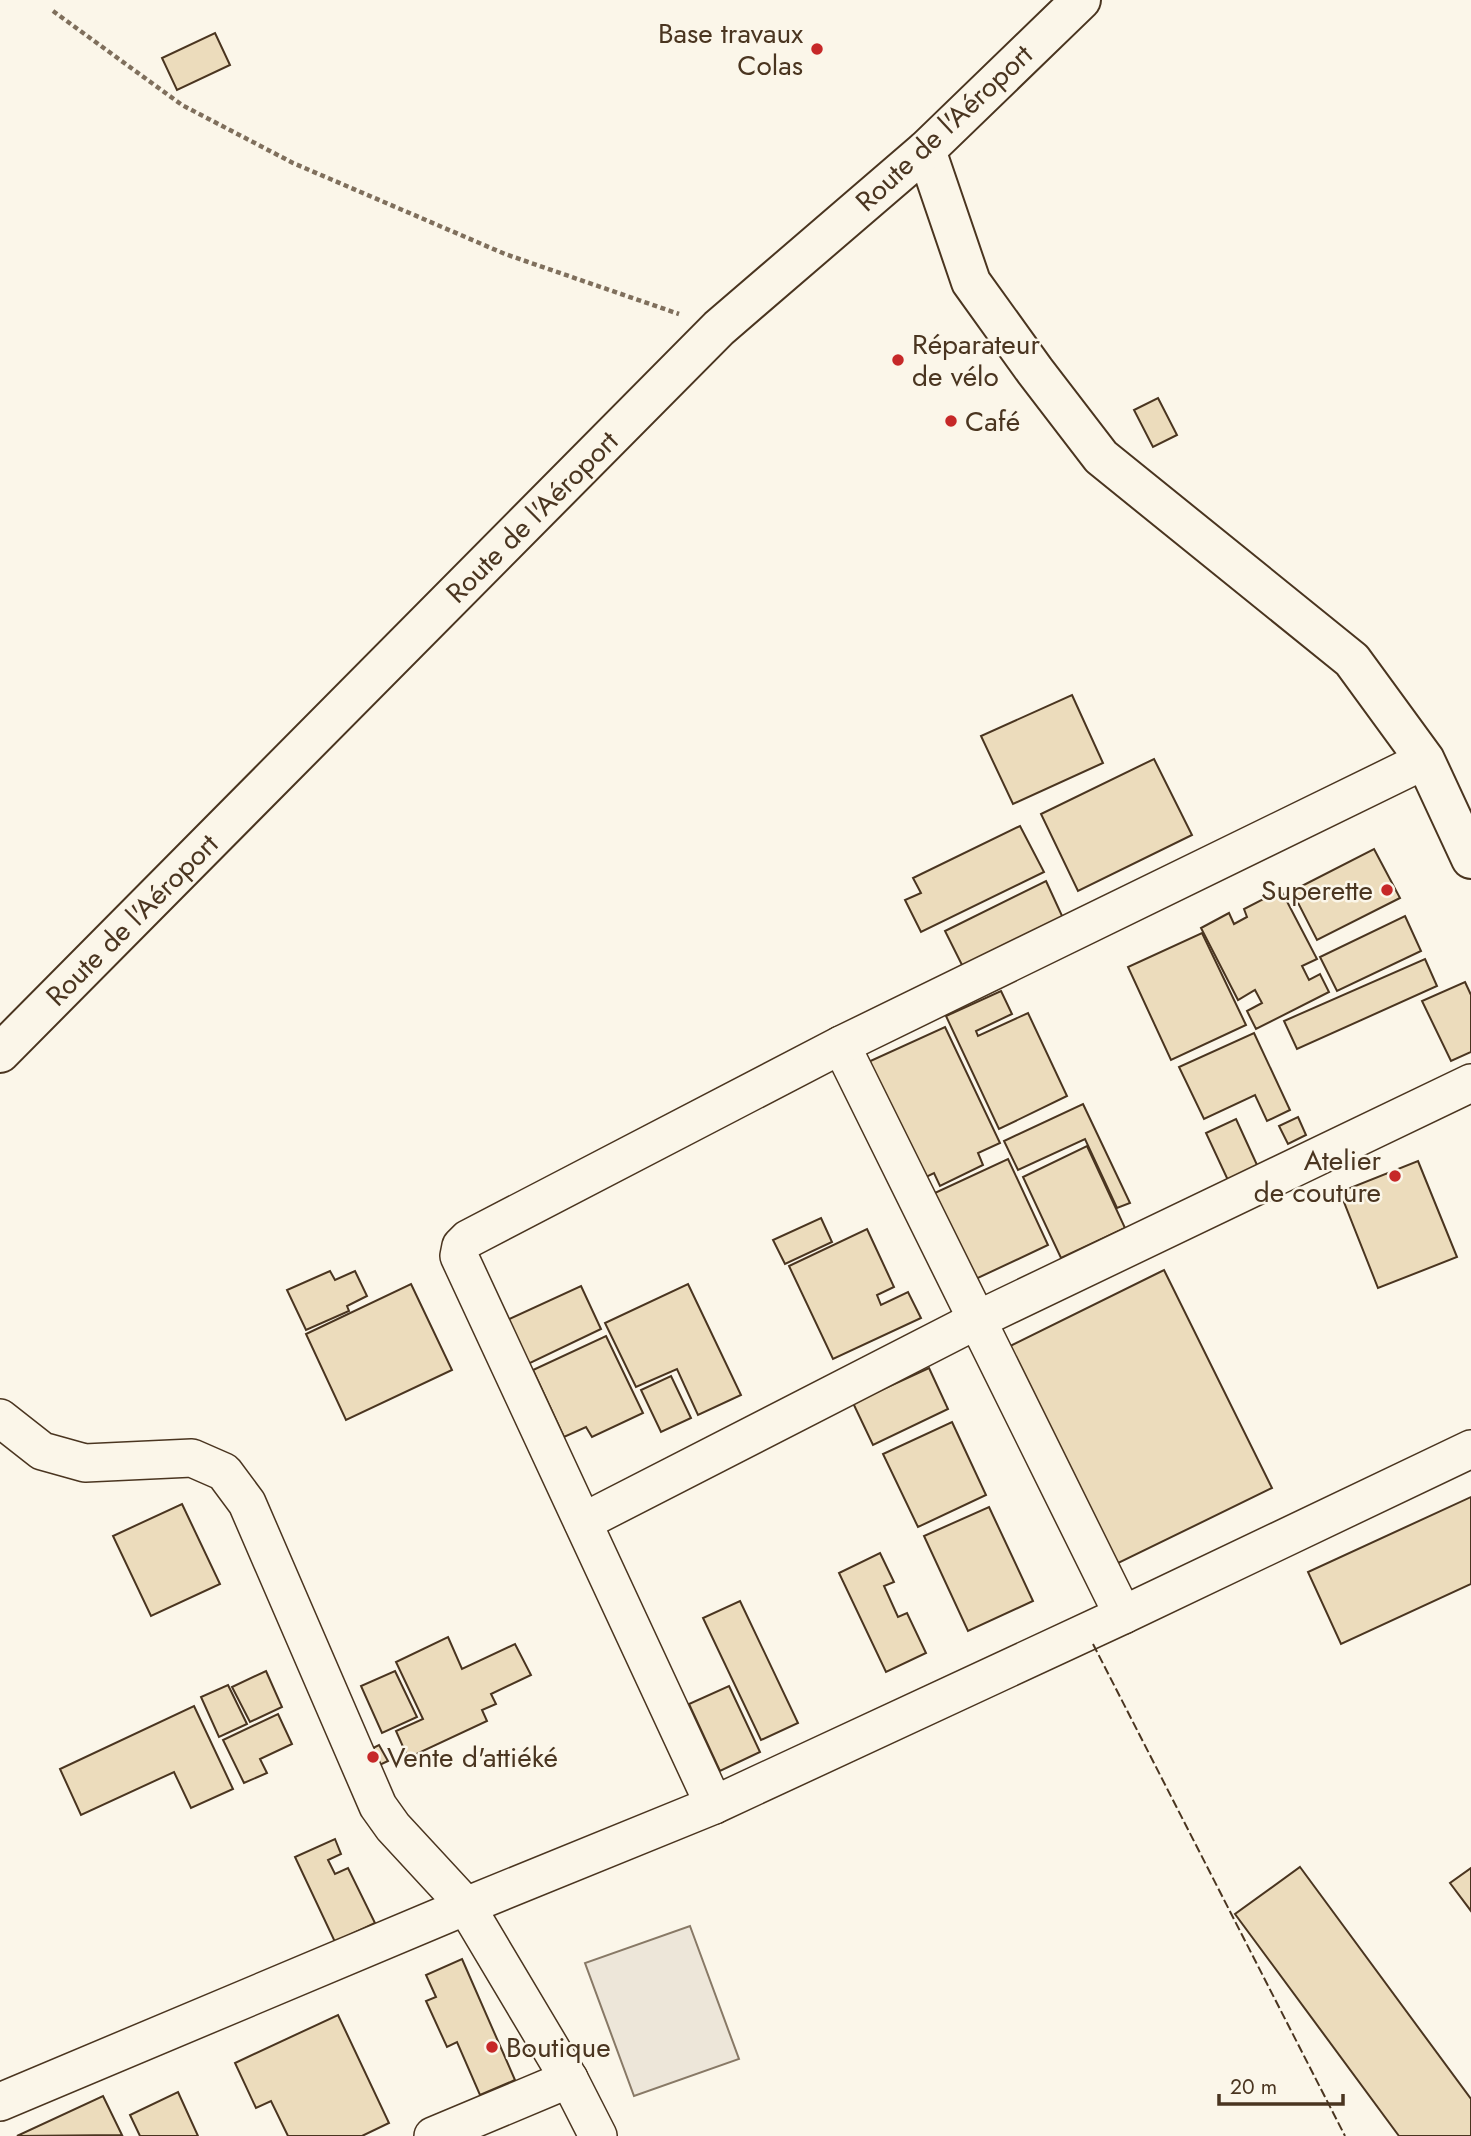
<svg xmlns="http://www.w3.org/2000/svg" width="1471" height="2136" font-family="Jost,sans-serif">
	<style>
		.green { fill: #ede6d9; stroke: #887966; stroke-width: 2 }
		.building { fill: #ecdcbc; stroke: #4a3520; stroke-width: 2 }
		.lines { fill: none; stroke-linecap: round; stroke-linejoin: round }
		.minor-casing { stroke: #4a3520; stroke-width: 40 }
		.tertiary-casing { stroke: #4a3520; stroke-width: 42 }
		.path { stroke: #7f6f5c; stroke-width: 4.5; stroke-dasharray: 5 3.5; stroke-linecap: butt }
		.minor { stroke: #fbf6e9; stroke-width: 37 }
		.tertiary { stroke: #fbf6e9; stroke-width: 38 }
		.fence { stroke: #4a3520; stroke-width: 2; stroke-dasharray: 9 3.5; stroke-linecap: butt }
		.poi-dot { fill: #c62828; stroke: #fbf6e9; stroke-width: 2.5 }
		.labels { text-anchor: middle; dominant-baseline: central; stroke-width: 5; stroke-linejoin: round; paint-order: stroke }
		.poi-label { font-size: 28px; fill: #4a3520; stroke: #fbf6e9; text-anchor: start }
		.street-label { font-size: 28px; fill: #4a3520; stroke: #fbf6e9 }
	</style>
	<rect width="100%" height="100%" fill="#fbf6e9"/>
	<polygon class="green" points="690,1926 739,2059 634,2096 585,1963"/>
	<g class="building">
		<polygon points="215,33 230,65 177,90 162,58"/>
		<polygon points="1158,398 1177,435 1153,447 1134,410"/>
		<polygon points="1072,695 1103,763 1013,804 981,736"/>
		<polygon points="1154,759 1192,835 1078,891 1041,814"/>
		<polygon points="1020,826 1044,872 921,932 905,900 921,893 913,878"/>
		<polygon points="1374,849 1400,898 1317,940 1292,891"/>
		<polygon points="1046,881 1063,918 963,967 945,931"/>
		<polygon points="1281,890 1317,959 1302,966 1309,980 1320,974 1329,992 1256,1029 1247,1011 1262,1003 1255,990 1238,1000 1201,928 1229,913 1234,924 1247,917 1244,909"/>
		<polygon points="1405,916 1421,951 1337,991 1320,957"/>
		<polygon points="1202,933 1246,1025 1171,1060 1128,967"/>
		<polygon points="1425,959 1437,986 1297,1049 1284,1021"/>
		<polygon points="1465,982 1471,995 1471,1052 1451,1061 1422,1001"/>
		<polygon points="1001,991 1012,1014 976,1031 978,1036 1028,1013 1067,1096 999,1129 946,1016"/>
		<polygon points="945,1027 1000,1143 978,1153 983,1165 940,1186 934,1173 920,1180 866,1063"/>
		<polygon points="1254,1033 1290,1110 1267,1121 1255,1095 1204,1119 1179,1067"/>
		<polygon points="1083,1104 1130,1203 1117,1208 1085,1139 1018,1170 1004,1141"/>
		<polygon points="1298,1117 1306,1135 1288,1144 1279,1126"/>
		<polygon points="1236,1119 1263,1178 1233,1191 1206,1133"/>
		<polygon points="1087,1146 1125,1228 1061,1258 1023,1177"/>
		<polygon points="1008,1159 1048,1245 965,1284 924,1198"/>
		<polygon points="1418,1161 1457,1257 1378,1288 1340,1192"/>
		<polygon points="821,1218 832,1242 785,1264 773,1240"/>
		<polygon points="867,1229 894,1287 877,1295 881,1305 908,1292 921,1318 833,1359 789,1266"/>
		<polygon points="1164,1270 1272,1488 1108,1568 1000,1351"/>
		<polygon points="330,1271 335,1280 355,1271 367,1296 347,1306 349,1311 306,1330 287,1290"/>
		<polygon points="411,1284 452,1370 346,1420 306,1334"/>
		<polygon points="688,1284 741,1395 698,1415 677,1369 636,1387 605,1323"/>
		<polygon points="581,1286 601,1329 528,1364 507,1320"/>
		<polygon points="606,1336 643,1413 592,1437 586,1427 564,1437 533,1370"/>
		<polygon points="929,1368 948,1409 873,1445 853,1403"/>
		<polygon points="671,1376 691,1418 661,1432 641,1390"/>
		<polygon points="952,1422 986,1495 918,1527 883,1454"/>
		<polygon points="1471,1497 1471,1584 1341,1644 1308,1572"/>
		<polygon points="182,1504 220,1584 151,1616 113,1536"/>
		<polygon points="989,1507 1033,1601 968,1631 924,1536"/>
		<polygon points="880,1553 894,1582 884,1586 898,1617 907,1613 926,1653 886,1672 839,1573"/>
		<polygon points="740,1601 798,1723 761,1740 703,1618"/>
		<polygon points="448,1637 462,1669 515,1644 531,1675 491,1694 496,1704 482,1710 487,1721 408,1758 396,1731 423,1719 396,1662"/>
		<polygon points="266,1671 282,1707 250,1722 232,1687"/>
		<polygon points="395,1671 417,1717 382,1733 361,1686"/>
		<polygon points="228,1685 247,1724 219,1737 201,1697"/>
		<polygon points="729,1686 760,1752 720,1771 689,1704"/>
		<polygon points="194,1706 233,1789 191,1808 174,1772 81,1815 60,1769"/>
		<polygon points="278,1714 292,1744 260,1759 267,1773 244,1783 223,1740"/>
		<polygon points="379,1745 388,1761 371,1769 363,1753"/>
		<polygon points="335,1839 341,1854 328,1860 335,1874 348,1868 375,1923 335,1942 295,1857"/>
		<polygon points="1300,1867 1471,2099 1471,2136 1399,2136 1235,1914"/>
		<polygon points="1471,1868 1471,1911 1450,1883"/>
		<polygon points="462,1959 515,2080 480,2095 457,2042 447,2047 426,2001 436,1997 426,1975"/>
		<polygon points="338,2015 389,2123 362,2136 288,2136 271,2101 256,2108 235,2063"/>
		<polygon points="178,2092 198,2136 140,2136 130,2115"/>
		<polygon points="103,2096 122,2135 17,2136"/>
	</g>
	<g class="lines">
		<g class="minor-casing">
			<g id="minor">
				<polyline points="841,1045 1123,1615"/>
				<polyline points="0,1418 42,1451 85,1463 192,1458 224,1472 247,1503 378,1806 393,1827 466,1906 569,2079 598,2136"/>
				<polyline points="583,1522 977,1320 1471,1083"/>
				<polyline points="714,1805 459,1256 461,1246 468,1239 841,1045 1425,760"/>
				<polyline points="0,2102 466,1906 714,1805 1123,1615 1471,1449"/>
				<polyline points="433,2136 569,2079"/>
			</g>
		</g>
		<g class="tertiary-casing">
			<g id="tertiary">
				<polyline points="926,150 971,282 1035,371 1101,457 1352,660 1425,760 1471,859"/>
				<polyline points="0,1053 719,328 926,150 1081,0"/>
			</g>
		</g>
		<polyline class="path" points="53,11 182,105 293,163 505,254 679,314"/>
		<use href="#minor" class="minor"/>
		<use href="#tertiary" class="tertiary"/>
		<polyline class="fence" points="1093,1644 1345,2136"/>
	</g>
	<g class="poi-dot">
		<circle cx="817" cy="49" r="7"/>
		<circle cx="898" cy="360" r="7"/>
		<circle cx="951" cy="421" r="7"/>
		<circle cx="1387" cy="890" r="7"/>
		<circle cx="1395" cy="1176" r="7"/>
		<circle cx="373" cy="1757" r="7"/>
		<circle cx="492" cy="2047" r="7"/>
	</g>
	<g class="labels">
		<g class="poi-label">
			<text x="803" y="33" text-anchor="end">Base travaux<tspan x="803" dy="32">Colas</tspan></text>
			<text x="912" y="344">Réparateur<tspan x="912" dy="32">de vélo</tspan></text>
			<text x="965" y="421">Café</text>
			<text x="1373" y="890" text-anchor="end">Superette</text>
			<text x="1381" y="1160" text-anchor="end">Atelier<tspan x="1381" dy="32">de couture</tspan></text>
			<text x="387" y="1757">Vente d'attiéké</text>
			<text x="506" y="2047">Boutique</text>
		</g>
		<g class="street-label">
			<text transform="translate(944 128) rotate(-43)">Route de l'Aéroport</text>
			<text transform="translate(532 517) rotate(-45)">Route de l'Aéroport</text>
			<text transform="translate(132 920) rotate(-45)">Route de l'Aéroport</text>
		</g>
	</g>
	<path d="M1219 2094v10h124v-10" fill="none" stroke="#4a3520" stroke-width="3.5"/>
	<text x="1230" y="2094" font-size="21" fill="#4a3520" stroke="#fbf6e9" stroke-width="5" paint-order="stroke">20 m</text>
</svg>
